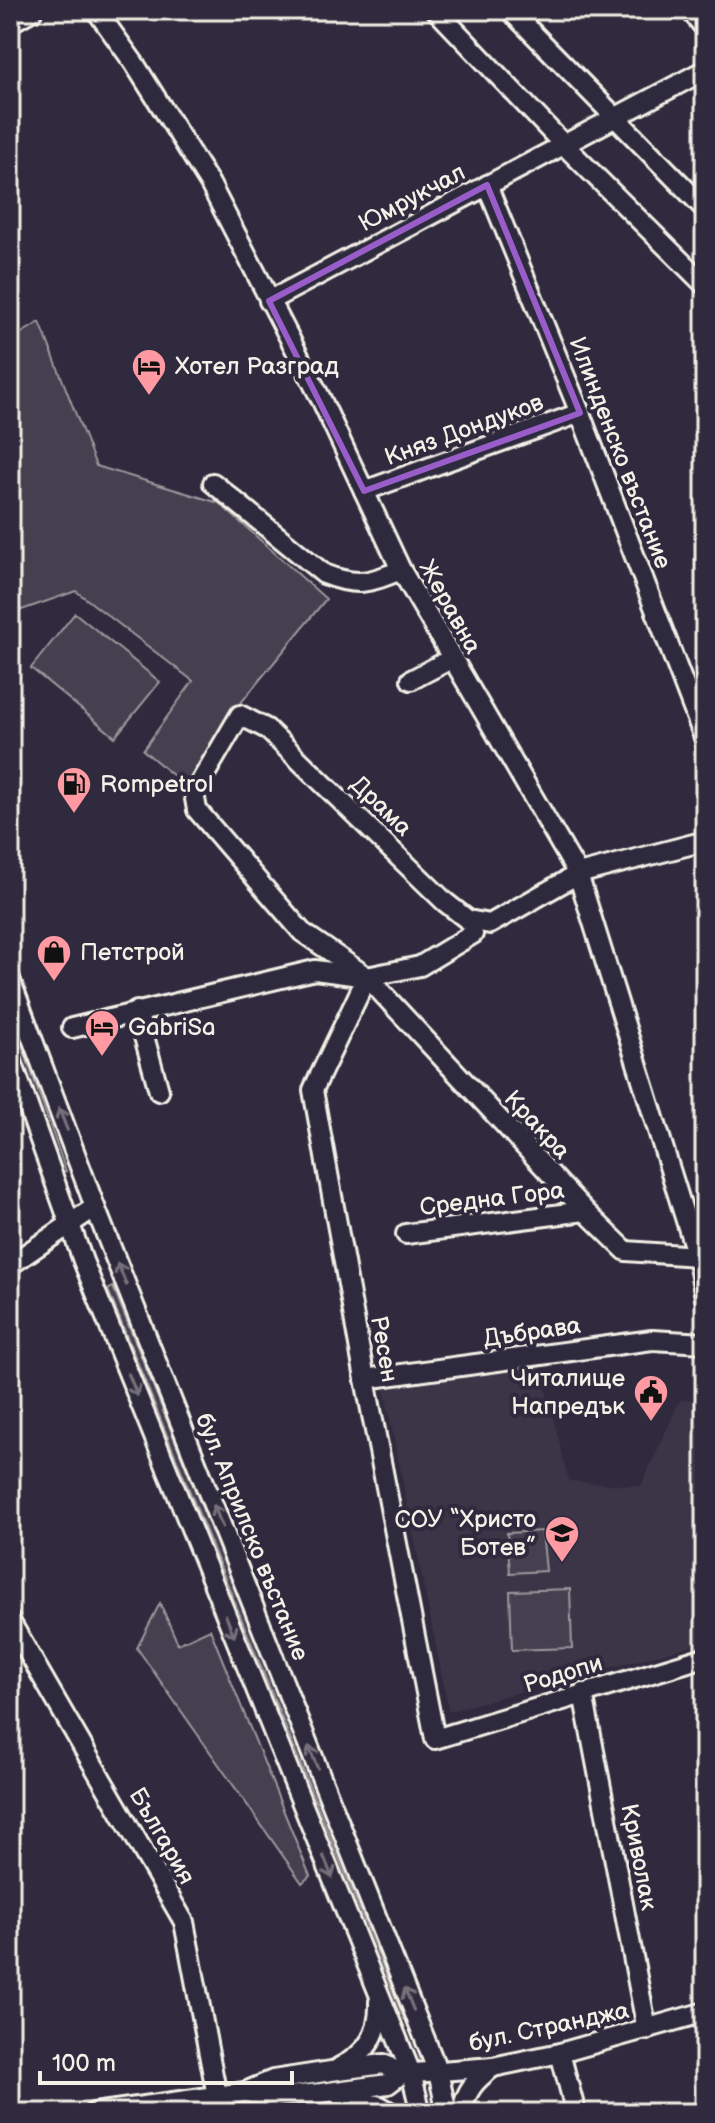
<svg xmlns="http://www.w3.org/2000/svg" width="715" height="2123" font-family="'Balsamiq Sans',sans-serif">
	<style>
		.built { fill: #3b3647 }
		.green { fill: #454050; stroke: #9c989c; stroke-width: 2 }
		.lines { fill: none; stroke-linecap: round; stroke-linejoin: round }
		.minor-casing { stroke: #f4f1e8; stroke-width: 24 }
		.minor { stroke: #2f2a3d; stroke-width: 18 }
		.oneway { stroke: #747079 }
		.marked { fill: none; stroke: #995dc9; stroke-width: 6; stroke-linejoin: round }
		.labels { text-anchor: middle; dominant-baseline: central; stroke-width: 8; stroke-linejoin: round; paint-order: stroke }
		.street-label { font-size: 24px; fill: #f4f1e8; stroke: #2f2a3d }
		.poi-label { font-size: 24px; fill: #f4f1e8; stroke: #2f2a3d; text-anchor: start }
	</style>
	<rect width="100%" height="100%" fill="#2f2a3d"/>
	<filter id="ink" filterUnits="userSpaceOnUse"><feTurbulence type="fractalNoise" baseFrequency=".0125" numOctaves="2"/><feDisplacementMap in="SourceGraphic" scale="16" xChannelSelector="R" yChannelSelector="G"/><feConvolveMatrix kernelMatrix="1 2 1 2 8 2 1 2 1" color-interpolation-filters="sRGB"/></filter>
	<g filter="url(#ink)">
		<polygon class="built" points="539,1363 569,1481 641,1486 680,1400 705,1399 705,1642 449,1711 384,1389"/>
		<g class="green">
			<polygon points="40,322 96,466 219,503 326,599 235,710 187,787 143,750 193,681 76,591 10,614 10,340"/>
			<polygon points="75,613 160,682 115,737 31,668"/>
			<polygon points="10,1011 66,1171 63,1172 10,1025"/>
			<polygon points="113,1287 409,2019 404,2019 108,1290"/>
			<polygon points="542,1531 546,1571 510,1573 507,1533"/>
			<polygon points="570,1589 572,1648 512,1650 510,1591"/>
			<polygon points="160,1603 178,1644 210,1629 310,1876 302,1883 137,1648"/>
		</g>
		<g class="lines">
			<g class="minor-casing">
				<g id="minor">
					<polyline points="96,10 134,63 210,184 321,399 401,570 578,874 697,1256 705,1297"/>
					<polyline points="436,10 564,145 705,285"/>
					<polyline points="510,10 705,209"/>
					<polyline points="690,10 705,28"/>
					<polyline points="10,23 33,10"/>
					<polyline points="487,185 580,413 705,740"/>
					<polyline points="269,301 705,70"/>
					<path d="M213,483l111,91c33,13 45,9 77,-4"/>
					<polyline points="364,491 580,413"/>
					<polyline points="411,680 451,659"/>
					<polyline points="705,841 578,874 490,924 468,920 445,902 267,729 240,715 194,793 197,810 302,932 367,977 585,1211 626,1251 697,1256 705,1252"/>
					<polyline points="367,977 313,1090 365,1379 435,1739 705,1657"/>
					<polyline points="10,979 95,1207 438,2072 447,2113"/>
					<polyline points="137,1011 159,1091"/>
					<polyline points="72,1028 315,970 367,977 420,966 473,934"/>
					<polyline points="10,1056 83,1261 411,2073 421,2113"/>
					<polyline points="406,1234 585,1211"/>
					<polyline points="10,1265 95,1207"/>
					<polyline points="365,1379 652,1340 705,1343"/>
					<polyline points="10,1621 184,1922 217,2096"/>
					<polyline points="583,1693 647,2030"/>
					<polyline points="560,2053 576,2113"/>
					<path d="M340,2067c28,-14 40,-34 39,-65"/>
					<polyline points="245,2092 277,2097 321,2093 388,2084 401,2074 493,2067 560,2053 705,2012"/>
					<polyline points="340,2096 380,2106 392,2113"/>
					<polyline points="94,2113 245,2092 273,2080 331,2071 384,2064 401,2074"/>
					<path d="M462,2113c3,-22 13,-33 31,-46"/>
				</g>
			</g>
			<use href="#minor" class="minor"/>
		</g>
		<defs><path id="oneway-shaft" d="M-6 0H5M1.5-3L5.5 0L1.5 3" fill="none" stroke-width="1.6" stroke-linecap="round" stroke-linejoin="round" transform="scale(2)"/></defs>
		<g class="oneway">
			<use href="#oneway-shaft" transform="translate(63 1119) rotate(-111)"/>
			<use href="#oneway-shaft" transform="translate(122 1274) rotate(-112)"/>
			<use href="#oneway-shaft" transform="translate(133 1385) rotate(68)"/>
			<use href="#oneway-shaft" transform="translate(218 1516) rotate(-112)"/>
			<use href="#oneway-shaft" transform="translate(230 1626) rotate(68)"/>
			<use href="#oneway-shaft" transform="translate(313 1757) rotate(-112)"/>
			<use href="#oneway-shaft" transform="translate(328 1867) rotate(68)"/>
			<use href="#oneway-shaft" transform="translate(409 1999) rotate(-112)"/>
		</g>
	</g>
	<path class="marked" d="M487,185l93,228 -216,78 -95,-190z"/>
	<defs>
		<g id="hotel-pin" transform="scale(1.8)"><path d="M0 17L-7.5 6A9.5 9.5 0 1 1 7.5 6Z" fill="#ff9aa2" stroke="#2f2a3d"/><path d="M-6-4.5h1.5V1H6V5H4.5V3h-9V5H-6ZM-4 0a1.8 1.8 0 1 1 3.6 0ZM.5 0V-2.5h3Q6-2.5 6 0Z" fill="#111"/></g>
		<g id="fuel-pin" transform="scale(1.8)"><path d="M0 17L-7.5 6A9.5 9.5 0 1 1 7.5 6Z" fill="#ff9aa2" stroke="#2f2a3d"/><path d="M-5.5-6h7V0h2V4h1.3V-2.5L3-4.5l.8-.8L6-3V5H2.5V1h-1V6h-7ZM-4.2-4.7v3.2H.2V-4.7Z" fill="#111"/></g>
		<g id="shop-pin" transform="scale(1.8)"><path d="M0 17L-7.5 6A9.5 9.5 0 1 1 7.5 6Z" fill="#ff9aa2" stroke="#2f2a3d"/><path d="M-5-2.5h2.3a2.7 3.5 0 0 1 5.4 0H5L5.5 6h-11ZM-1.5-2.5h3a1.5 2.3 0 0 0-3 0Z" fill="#111"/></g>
		<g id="civic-pin" transform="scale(1.8)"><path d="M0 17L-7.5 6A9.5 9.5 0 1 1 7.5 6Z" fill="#ff9aa2" stroke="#2f2a3d"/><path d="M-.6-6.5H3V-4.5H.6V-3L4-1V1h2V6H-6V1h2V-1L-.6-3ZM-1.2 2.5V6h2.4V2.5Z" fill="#111"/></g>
		<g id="school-pin" transform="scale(1.8)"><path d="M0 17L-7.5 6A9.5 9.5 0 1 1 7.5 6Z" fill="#ff9aa2" stroke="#2f2a3d"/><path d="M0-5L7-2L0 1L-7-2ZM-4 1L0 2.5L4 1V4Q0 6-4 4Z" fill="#111"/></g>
	</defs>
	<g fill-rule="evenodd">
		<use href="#hotel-pin" x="149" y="366"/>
		<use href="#fuel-pin" x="74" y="784"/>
		<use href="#shop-pin" x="54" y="952"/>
		<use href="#hotel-pin" x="102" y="1027"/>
		<use href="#civic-pin" x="651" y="1392"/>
		<use href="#school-pin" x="562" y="1533"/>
	</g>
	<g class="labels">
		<g class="street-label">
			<text transform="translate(412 198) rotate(-28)">Юмрукчал</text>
			<text transform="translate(464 430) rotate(-20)">Княз Дондуков</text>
			<text transform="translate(620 453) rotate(69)">Илинденско въстание</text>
			<text transform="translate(450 607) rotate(61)">Жеравна</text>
			<text transform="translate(381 806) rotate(44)">Драма</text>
			<text transform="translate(537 1125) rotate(47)">Кракра</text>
			<text transform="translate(492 1199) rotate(-7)">Средна Гора</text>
			<text transform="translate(532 1332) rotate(-8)">Дъбрава</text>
			<text transform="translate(384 1349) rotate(80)">Ресен</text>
			<text transform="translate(252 1537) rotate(68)">бул. Априлско въстание</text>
			<text transform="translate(563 1674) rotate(-17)">Родопи</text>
			<text transform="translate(162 1836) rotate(60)">България</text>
			<text transform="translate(639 1857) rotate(79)">Криволак</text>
			<text transform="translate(549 2027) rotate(-12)">бул. Странджа</text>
		</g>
		<g class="poi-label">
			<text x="175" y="366">Хотел Разград</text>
			<text x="100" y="784">Rompetrol</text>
			<text x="80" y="952">Петстрой</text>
			<text x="128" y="1027">GabriSa</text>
			<text x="625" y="1378" text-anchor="end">Читалище<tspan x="625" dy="28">Напредък</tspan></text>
			<text x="536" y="1519" text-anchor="end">СОУ “Христо<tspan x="536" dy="28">Ботев”</tspan></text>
		</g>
	</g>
	<rect width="715" height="2123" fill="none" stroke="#2f2a3d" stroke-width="40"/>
	<rect x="20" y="20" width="675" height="2083" fill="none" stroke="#f4f1e8" stroke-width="3" filter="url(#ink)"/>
	<path d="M40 2071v12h252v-12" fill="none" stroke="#f4f1e8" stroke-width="4"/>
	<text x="52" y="2071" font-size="24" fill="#f4f1e8" stroke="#2f2a3d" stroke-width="6" paint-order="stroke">100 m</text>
</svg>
